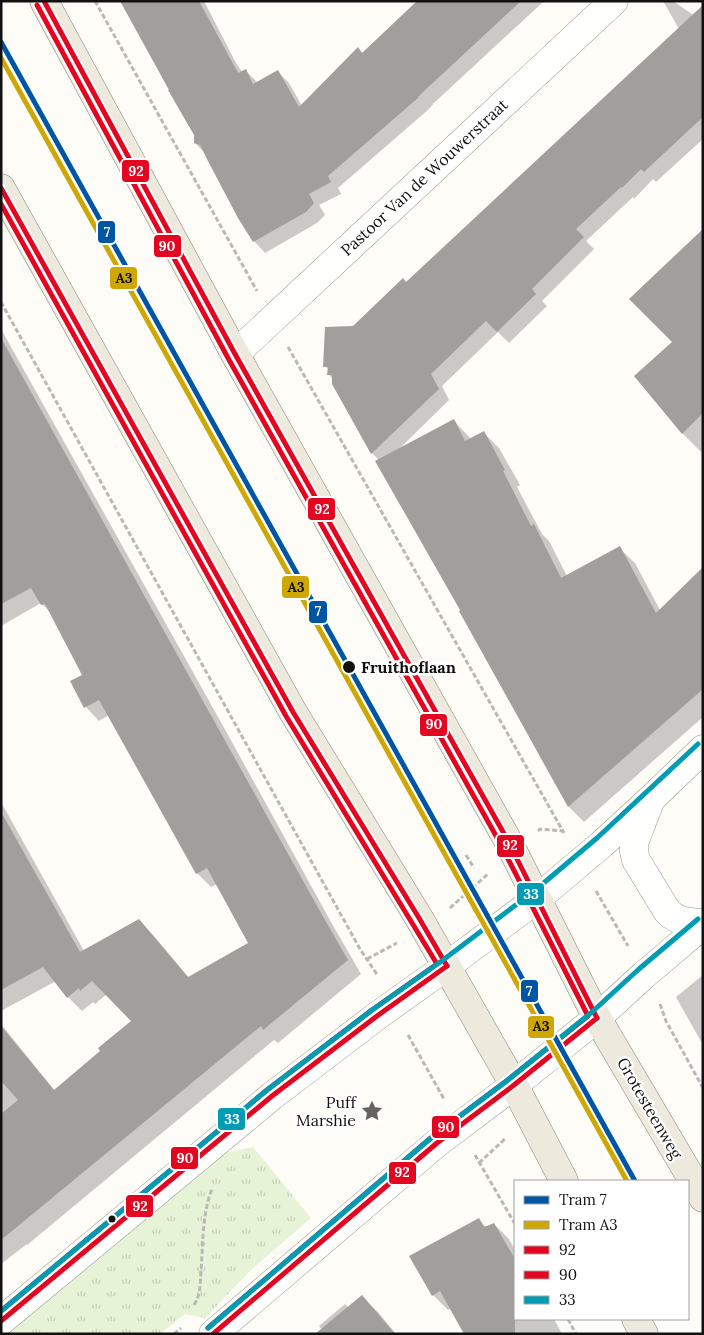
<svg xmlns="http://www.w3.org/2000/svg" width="704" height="1335" font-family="Lora,serif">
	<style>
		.park { fill: url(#park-tufts) }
		.shadow { fill: #0003 }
		.building { fill: #a19f9c }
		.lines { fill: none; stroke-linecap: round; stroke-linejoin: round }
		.minor-casing { stroke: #979795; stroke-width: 29 }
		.tertiary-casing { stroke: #979795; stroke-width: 29 }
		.primary-casing { stroke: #858482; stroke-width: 29 }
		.path { stroke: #b9b9b8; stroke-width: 3; stroke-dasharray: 5 2.5; stroke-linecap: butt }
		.minor { stroke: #fffffe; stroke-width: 28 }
		.tertiary { stroke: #fffffe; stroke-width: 28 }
		.primary { stroke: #ede9dc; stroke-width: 28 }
		.bus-1-casing { stroke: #fff; stroke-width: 9 }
		.bus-2-casing { stroke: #fff; stroke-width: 9 }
		.bus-3-casing { stroke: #fff; stroke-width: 9 }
		.bus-1 { stroke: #e40521; stroke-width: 5 }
		.bus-2 { stroke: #e40521; stroke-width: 5 }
		.bus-3 { stroke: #009cb4; stroke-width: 5 }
		.tram-1-casing { stroke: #fff; stroke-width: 9 }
		.tram-2-casing { stroke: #fff; stroke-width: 9 }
		.tram-1 { stroke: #0056a4; stroke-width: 5 }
		.tram-2 { stroke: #cfa703; stroke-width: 5 }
		.stop-dot { fill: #111; stroke: #fff; stroke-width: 2 }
		.labels { text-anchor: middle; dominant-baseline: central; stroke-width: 5; stroke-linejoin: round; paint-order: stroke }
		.street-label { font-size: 16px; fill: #111; stroke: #fff }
		.stop-label { font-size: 16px; font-weight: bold; fill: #111; stroke: #fff; text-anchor: start }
		.poi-label { font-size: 16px; fill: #111; stroke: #fff; text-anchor: end }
		.line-badge { stroke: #fff; stroke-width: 2 }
		.badge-label { font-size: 14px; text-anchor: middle; font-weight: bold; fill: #fff }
		.pale-badge-label { font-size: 14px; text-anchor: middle; font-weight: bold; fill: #111 }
	</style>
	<defs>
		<pattern id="park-tufts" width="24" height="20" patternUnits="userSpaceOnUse" patternTransform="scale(1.25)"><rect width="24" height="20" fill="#e7f3d7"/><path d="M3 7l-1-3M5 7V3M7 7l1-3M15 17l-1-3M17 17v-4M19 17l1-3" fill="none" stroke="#c5cfb8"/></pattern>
	</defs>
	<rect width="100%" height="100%" fill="#fdfcf7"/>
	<polygon class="park" points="253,1147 311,1218 252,1269 205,1318 185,1314 160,1334 7,1334 225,1153"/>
	<g class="shadow">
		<polygon points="121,1 204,1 236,63 242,72 245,70 258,83 278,72 289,83 302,106 358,49 363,54 418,1 544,1 434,103 429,109 338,188 341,194 319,205 325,215 317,223 265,253 254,241 239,217 205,153 195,143 196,134"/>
		<polygon points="663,1 673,1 695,16 703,8 703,139 656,182 653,179 634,199 633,197 586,241 594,249 542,301 547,306 509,343 498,332 442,386 449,400 399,449 454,421 471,439 483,432 499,448 520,485 517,487 542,534 549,541 567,576 619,548 635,563 660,610 703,569 703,717 584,822 569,807 461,612 462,611 379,460 372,453 333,383 333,379 328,374 329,370 325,366 354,327 406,284 679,29"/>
		<polygon points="703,231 703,450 701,452 682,433 673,342"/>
		<polygon points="1,329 227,733 331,922 361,974 278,1043 274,1040 27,1245 27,1244 1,1264 1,1024 55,1091 102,1052 133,1021 107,994 95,1004 93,1002 82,1011 68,997 56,981 1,1011 1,802 84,951 139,921 153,935 189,978 250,944 217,884 211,887 197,873 109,715 99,721 86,707 83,675 52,614 41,603 1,626"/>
		<polygon points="703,975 703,1045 676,997"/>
		<polygon points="479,1220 486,1227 494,1224 509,1239 515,1250 515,1319 554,1319 562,1334 465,1334 451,1308 448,1310 433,1295"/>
		<polygon points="362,1297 378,1312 396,1334 318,1334 322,1330 319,1326 345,1304 349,1308"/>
	</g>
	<g class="building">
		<polygon points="120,1 199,1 238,73 246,69 253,84 278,70 299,107 358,47 362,53 417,1 521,1 423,92 418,97 419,97 328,176 331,182 309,194 314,203 306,212 253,242 238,218 209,163 200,145 194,143 194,135 168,90 169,90"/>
		<polygon points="703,5 703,117 644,172 641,169 622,188 621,187 576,229 584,237 532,289 536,294 497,332 486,321 431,374 439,389 371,454 332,384 332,375 327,375 328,367 323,367 325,327 353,326 403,278 406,282"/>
		<polygon points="703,229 703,413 682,434 634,376 672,342 629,299"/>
		<polygon points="1,338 317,906 348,960 263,1030 261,1026 1,1240 1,1114 18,1100 1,1081 1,1026 54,1090 100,1051 98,1048 131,1021 92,981 80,991 79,988 67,998 43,967 1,990 1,812 80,952 139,919 188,977 248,943 207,868 196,874 99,700 84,708 70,681 82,675 45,604 41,605 31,588 1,604"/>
		<polygon points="454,419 465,441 484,431 505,470 503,471 531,526 534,524 561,578 620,546 656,613 703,567 703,689 568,807 459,611 460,610 375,461"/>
		<polygon points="479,1218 484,1227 494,1223 515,1259 515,1334 464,1334 440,1291 432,1296 409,1256"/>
		<polygon points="362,1295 395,1334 315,1334"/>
	</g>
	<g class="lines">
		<g class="minor-casing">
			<g id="minor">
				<polyline points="235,354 614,1"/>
				<path d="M651,799l-17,44v8l2,9 31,51c10,11 22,11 36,12"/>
			</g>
		</g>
		<g class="tertiary-casing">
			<g id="tertiary">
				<polyline points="1,1321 272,1096 377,1016 447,966 538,898 602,844 651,799 703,749"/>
				<polyline points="213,1334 437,1143 514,1085 597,1018 644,975 703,925"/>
			</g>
		</g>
		<g class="primary-casing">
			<g id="primary">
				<polyline points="44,1 235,354 507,839 597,1018 703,1198"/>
				<polyline points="1,188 293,712 419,918 514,1085 564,1181"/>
				<polyline points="636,1319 644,1334"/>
			</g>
		</g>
		<g class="path">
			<polyline points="95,1 257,291"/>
			<polyline points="1,302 360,949 378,976"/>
			<polyline points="288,347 564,833"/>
			<polyline points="538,831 540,829 564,831"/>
			<polyline points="466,855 474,868"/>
			<polyline points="596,891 628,946"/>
			<polyline points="450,908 488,874"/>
			<polyline points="367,959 397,943"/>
			<polyline points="660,1004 666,1021 703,1088"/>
			<polyline points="408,1035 444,1099"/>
			<polyline points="475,1155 515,1224"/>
			<polyline points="479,1163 506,1138"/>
			<path d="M194,1305c7,-11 6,-21 7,-34 2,-27 1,-57 11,-82"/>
			<polyline points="568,1319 576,1334"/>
			<polyline points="174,1334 181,1328"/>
		</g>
		<use href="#minor" class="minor"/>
		<use href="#tertiary" class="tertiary"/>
		<use href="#primary" class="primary"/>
		<g class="bus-1-casing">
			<g id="bus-1">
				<polyline points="44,1 235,354 507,839 597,1018"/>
				<polyline points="1,188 293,712 419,918 447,966"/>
				<polyline points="1,1321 272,1096 377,1016 447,966"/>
				<polyline points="213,1334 437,1143 514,1085 597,1018"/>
			</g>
		</g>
		<g class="bus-2-casing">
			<g id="bus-2">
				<polyline points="37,5 228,358 500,843 588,1016 509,1079 432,1137 208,1328"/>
				<polyline points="1,204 286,716 437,964 372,1010 267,1090 1,1311"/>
			</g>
		</g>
		<g class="bus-3-casing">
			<g id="bus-3">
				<polyline points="1,1311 267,1090 372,1010 443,960 533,892 597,838 698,744"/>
				<polyline points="208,1328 432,1137 509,1079 592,1012 639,969 698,919"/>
			</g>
		</g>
		<use href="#bus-1" class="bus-1"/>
		<use href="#bus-2" class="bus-2"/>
		<use href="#bus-3" class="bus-3"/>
		<g class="tram-1-casing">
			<polyline id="tram-1" points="1,42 635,1181"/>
		</g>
		<g class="tram-2-casing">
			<polyline id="tram-2" points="1,58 627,1181"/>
		</g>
		<use href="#tram-1" class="tram-1"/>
		<use href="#tram-2" class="tram-2"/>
	</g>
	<defs>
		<g id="sight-bare" transform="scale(1.725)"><path d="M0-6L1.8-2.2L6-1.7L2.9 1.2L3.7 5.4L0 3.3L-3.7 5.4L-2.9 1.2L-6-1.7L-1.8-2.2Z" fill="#646362" stroke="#fff" stroke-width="2.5" paint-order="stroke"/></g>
	</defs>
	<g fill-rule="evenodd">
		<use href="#sight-bare" x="372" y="1111"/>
	</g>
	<g class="stop-dot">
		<circle cx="349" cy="667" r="7"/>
		<circle cx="112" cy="1219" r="4.5"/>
	</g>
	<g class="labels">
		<g class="street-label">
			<text transform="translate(424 177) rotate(-43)">Pastoor Van de Wouwerstraat</text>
			<text transform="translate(650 1108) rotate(60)">Grotesteenweg</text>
		</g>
		<g class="stop-label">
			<text x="361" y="667">Fruithoflaan</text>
		</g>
		<g class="poi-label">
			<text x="356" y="1102">Puff<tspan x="356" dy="18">Marshie</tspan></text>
		</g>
	</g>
	<g class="line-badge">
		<rect x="121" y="159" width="29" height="24" rx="5" fill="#e40521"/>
		<rect x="97" y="220" width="19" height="24" rx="5" fill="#0056a4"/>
		<rect x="153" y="234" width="29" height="24" rx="5" fill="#e40521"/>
		<rect x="109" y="266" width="29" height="24" rx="5" fill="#cfa703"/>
		<rect x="307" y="497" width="29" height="24" rx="5" fill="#e40521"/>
		<rect x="281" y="575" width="29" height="24" rx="5" fill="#cfa703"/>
		<rect x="308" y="600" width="20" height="24" rx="5" fill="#0056a4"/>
		<rect x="419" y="713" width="29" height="24" rx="5" fill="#e40521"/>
		<rect x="496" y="834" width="29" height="24" rx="5" fill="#e40521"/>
		<rect x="516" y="882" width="29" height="24" rx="5" fill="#009cb4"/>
		<rect x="520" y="979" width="19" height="24" rx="5" fill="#0056a4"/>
		<rect x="527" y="1015" width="28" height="24" rx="5" fill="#cfa703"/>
		<rect x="217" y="1107" width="29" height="24" rx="5" fill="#009cb4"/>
		<rect x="431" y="1115" width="29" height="24" rx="5" fill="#e40521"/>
		<rect x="170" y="1146" width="29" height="24" rx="5" fill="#e40521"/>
		<rect x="388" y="1161" width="29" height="24" rx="5" fill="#e40521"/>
		<rect x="125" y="1194" width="29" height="24" rx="5" fill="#e40521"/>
	</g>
	<g class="badge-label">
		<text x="136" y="176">92</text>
		<text x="107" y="237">7</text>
		<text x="167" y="251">90</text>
		<text x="322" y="514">92</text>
		<text x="318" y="616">7</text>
		<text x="434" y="729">90</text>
		<text x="510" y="850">92</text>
		<text x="531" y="899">33</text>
		<text x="529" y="996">7</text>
		<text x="232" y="1124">33</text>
		<text x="446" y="1132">90</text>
		<text x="185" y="1163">90</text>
		<text x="402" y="1177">92</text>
		<text x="140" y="1211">92</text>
	</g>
	<g class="pale-badge-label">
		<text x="124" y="283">A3</text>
		<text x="296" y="592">A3</text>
		<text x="541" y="1031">A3</text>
	</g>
	<rect width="704" height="1335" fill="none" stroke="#111111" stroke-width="5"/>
	<rect x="514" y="1180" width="175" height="140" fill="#ffffff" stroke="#a0a0a0"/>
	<rect x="524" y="1196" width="25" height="8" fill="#0056a4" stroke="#a0a0a0"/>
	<text x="559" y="1205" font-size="15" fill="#111111">Tram 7</text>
	<rect x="524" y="1221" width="25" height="8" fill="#cfa703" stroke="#a0a0a0"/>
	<text x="559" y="1230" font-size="15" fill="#111111">Tram A3</text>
	<rect x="524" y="1246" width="25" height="8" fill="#e40521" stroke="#a0a0a0"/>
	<text x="559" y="1255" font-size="15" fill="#111111">92</text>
	<rect x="524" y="1271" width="25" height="8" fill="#e40521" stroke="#a0a0a0"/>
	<text x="559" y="1280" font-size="15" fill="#111111">90</text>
	<rect x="524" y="1296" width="25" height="8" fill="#009cb4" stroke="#a0a0a0"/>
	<text x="559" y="1305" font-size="15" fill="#111111">33</text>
</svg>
